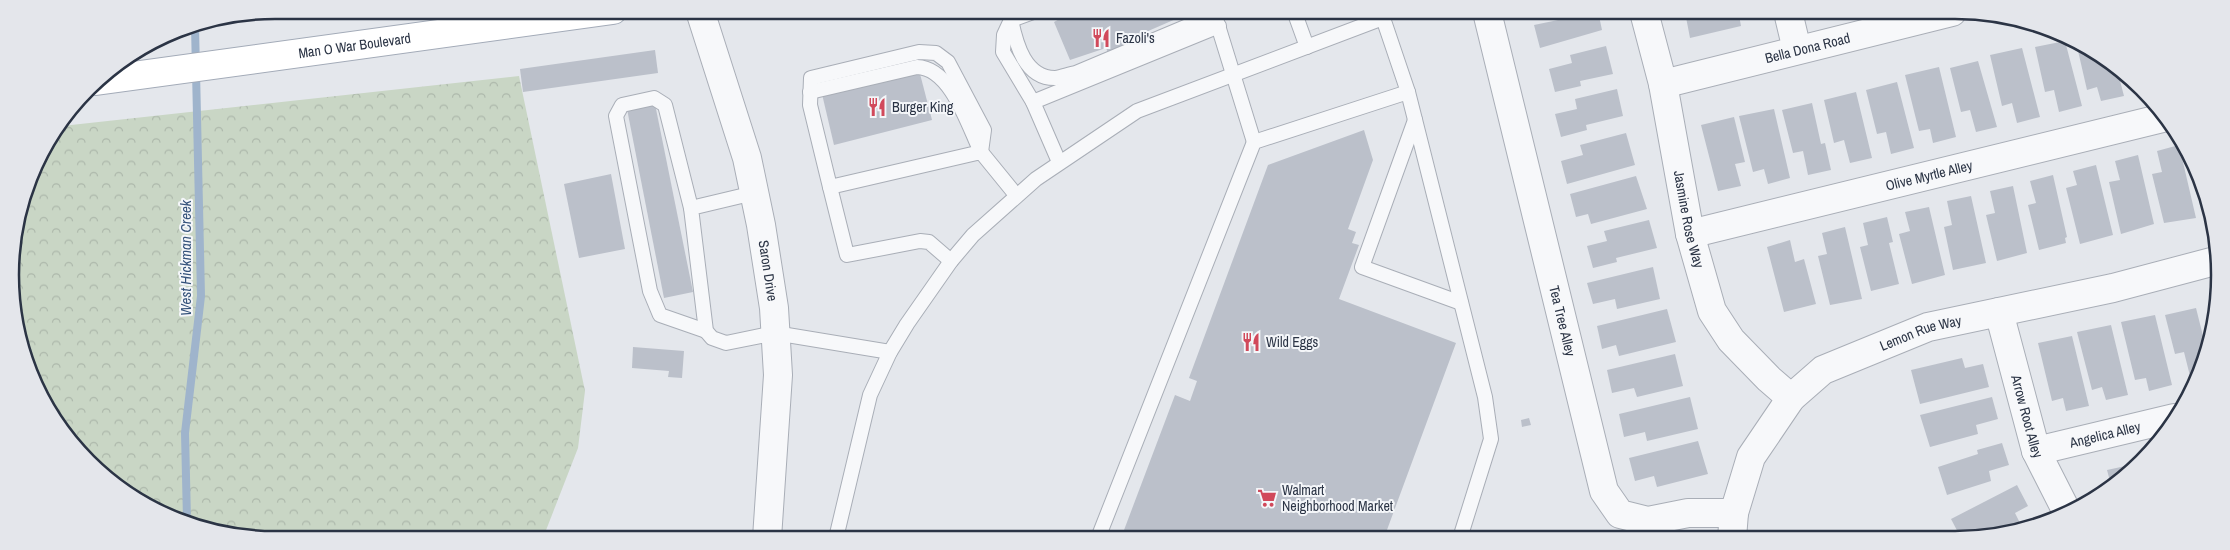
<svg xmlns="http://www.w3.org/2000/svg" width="2230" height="550" font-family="'Archivo Narrow',sans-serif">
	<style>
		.forest { fill: url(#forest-crowns) }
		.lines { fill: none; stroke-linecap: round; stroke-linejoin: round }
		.stream { stroke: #9fb4cc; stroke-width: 8 }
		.building { fill: #bbc0ca }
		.service-casing { stroke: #a9aeb7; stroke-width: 16 }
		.minor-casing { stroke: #a9aeb7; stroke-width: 30 }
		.tertiary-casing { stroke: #a9aeb7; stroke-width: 30 }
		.primary-casing { stroke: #a3abb8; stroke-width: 30 }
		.service { stroke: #f7f8fa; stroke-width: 14 }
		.minor { stroke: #f7f8fa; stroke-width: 28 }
		.tertiary { stroke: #f7f8fa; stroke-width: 28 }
		.primary { stroke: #fff; stroke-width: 28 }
		.labels { text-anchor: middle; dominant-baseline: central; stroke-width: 4; stroke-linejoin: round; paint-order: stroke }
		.poi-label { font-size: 14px; fill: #2b3445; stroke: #f4f6f9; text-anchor: start }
		.street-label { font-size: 14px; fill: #2b3445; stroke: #f4f6f9 }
		.water-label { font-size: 15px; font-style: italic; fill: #34527a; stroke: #f4f6f9 }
		.rim { fill: none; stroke: #2b3445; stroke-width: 2.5 }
	</style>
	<defs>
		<pattern id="forest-crowns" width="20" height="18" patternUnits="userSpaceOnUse" patternTransform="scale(1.25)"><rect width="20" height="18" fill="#c9d6c5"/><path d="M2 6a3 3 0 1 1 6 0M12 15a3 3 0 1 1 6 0" fill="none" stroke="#adb8ab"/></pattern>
	</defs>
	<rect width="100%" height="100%" fill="#e4e7ec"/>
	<polygon class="forest" points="519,76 585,391 578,448 543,538 240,538 142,504 65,437 19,344 11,257 37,158 62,126"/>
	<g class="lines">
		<polyline class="stream" points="187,520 185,433 201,296 195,26"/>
	</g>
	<g class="building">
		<polygon points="1074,11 1183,11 1185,15 1139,35 1142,41 1109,55 1106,48 1070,60 1054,22"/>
		<polygon points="1556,12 1601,12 1602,15 1599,16 1602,30 1540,48 1534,25 1558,20"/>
		<polygon points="1685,12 1749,12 1749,13 1739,15 1741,26 1690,38"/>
		<polygon points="2065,41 2082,106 2059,112 2054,90 2045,92 2035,47"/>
		<polygon points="2076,42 2088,46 2118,73 2124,96 2101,101 2097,87 2087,90"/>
		<polygon points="1606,46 1613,74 1580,81 1581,86 1555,92 1549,69 1572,63 1570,55"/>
		<polygon points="2022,48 2040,117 2017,123 2012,103 2002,106 1990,55"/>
		<polygon points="655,50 658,73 523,92 520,69"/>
		<polygon points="1978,61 1997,127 1976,132 1970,110 1961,112 1950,68"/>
		<polygon points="1939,67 1956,137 1933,143 1930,129 1919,131 1905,75"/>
		<polygon points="919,70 932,120 834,145 822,94"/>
		<polygon points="1897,82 1914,148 1891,154 1886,132 1877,134 1866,90"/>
		<polygon points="1617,89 1623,116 1586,125 1587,130 1561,137 1555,114 1577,109 1575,99"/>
		<polygon points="1856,92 1872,158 1850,163 1844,140 1834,143 1824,100"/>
		<polygon points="1812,103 1821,144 1825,143 1831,170 1808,175 1803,151 1793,153 1782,110"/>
		<polygon points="655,104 693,292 664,298 627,109"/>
		<polygon points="1774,109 1790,178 1768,184 1764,169 1753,172 1739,116"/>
		<polygon points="1734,117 1745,162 1735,164 1741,186 1718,191 1701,125"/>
		<polygon points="1364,130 1373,160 1348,229 1356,232 1352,243 1359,245 1339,299 1456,343 1384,538 1121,538 1175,395 1190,401 1197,381 1189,378 1268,165"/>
		<polygon points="1626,133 1635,165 1567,184 1561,161 1583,155 1580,145"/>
		<polygon points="2179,145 2196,218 2164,223 2152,174 2162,172 2157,151"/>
		<polygon points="2138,155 2154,224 2121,234 2109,182 2120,180 2115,161"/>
		<polygon points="2096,165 2113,235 2080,244 2066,188 2077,185 2073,171"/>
		<polygon points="611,174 625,249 579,258 564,184"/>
		<polygon points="2053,175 2067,237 2065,238 2066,243 2039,250 2028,205 2036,203 2030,181"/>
		<polygon points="1636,176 1647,209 1591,224 1588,214 1576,217 1570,194"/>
		<polygon points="2198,180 2211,207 2211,213 2205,214"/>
		<polygon points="2013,186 2027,253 1997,261 1986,215 1995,213 1990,191"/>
		<polygon points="1971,196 1986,263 1953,270 1944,227 1952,225 1947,201"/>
		<polygon points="1929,207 1945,275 1912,284 1899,234 1910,231 1905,212"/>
		<polygon points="1887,217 1893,242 1889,243 1899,284 1871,291 1860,247 1868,245 1863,223"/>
		<polygon points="1649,220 1657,248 1616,258 1617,262 1593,268 1587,246 1607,241 1604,231"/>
		<polygon points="1845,227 1862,299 1830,305 1818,256 1827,254 1822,233"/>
		<polygon points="1790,240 1795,262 1804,259 1816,304 1784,312 1767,247"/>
		<polygon points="1653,267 1660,299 1617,309 1615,299 1593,304 1587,283"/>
		<polygon points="2217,299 2218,310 2215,318 2211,301"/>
		<polygon points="2196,308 2206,348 2198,374 2190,376 2184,352 2175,354 2165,315"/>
		<polygon points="1667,309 1676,342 1619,356 1616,345 1602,349 1597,326"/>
		<polygon points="2155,315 2172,385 2149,391 2146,378 2135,380 2121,322"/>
		<polygon points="2111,325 2128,395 2106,400 2102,387 2092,390 2077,332"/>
		<polygon points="2072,336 2089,406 2066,411 2063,398 2052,401 2038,343"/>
		<polygon points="633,347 684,351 682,378 668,377 669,371 632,368"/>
		<polygon points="1675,354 1683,386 1637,397 1634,388 1612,393 1607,370"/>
		<polygon points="1962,358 1965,368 1983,364 1989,387 1920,404 1911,370"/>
		<polygon points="1690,397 1698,429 1647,441 1645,432 1624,437 1619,414"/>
		<polygon points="1992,397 1998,419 1976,425 1978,434 1930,447 1920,415"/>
		<polygon points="1529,418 1531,425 1522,427 1521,420"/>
		<polygon points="1698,441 1708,474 1657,487 1654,476 1635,481 1629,458"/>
		<polygon points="2002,443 2009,465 1989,471 1991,481 1947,495 1938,467 1978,454 1977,450"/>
		<polygon points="2130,465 2132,470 2111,485 2107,470"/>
		<polygon points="2017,485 2028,506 2015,513 2020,523 1989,538 1961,538 1951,519"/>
	</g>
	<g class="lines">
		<g class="service-casing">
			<g id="service">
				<polyline points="1036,11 1011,20 1004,35 1003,52 1033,102 1059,162"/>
				<polyline points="1294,11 1307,47"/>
				<polyline points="1383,18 1408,92 1485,397 1491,439 1460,538"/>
				<polyline points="1216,19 1254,142"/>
				<path d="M1011,20c5,24 14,59 45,58 6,-1 14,-4 20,-5l138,-58"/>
				<path d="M810,92l107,-25c34,1 51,58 64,85"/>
				<polyline points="1033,102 1219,26"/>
				<polyline points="1415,120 1362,267 1461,303"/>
				<polyline points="830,187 810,105 811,78 919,52 936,53 948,62 984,130 981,152"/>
				<polyline points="754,193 691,208 706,331 712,338 726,343 775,333 890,352"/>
				<polyline points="691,208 665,105 654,98 622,105 616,116 650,291 660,315 706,331"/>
				<polyline points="951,261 929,242 920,241 847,255 830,187 981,152 1016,195"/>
				<polyline points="836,538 870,395 890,352 907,324 951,261 973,235 1036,179 1137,111 1383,18 1385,11"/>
				<polyline points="1098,538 1254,142 1408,92"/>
			</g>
		</g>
		<g class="minor-casing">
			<g id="minor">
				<path id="s1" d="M1487,12l117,479 16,23 28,7 40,-8h46"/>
				<path id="s2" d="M1644,12l19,72 27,150 22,77 19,29 38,39 22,19"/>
				<polyline points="1788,12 1797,50"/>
				<path id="s3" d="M1663,84l289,-72"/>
				<path id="s4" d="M1690,234l477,-117"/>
				<path id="s5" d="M1999,312l37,139 32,63"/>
				<path id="s6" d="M2036,451l138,-33"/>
				<path id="s7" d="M1732,538l2,-25 17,-56 40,-59 32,-28 105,-43 185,-39 102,-27"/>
			</g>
		</g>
		<g class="tertiary-casing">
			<g id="tertiary">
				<path id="s8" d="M700,11l47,147 14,67 13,83 4,67 -11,163"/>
			</g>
		</g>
		<g class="primary-casing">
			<g id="primary">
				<path id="s9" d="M96,81l517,-71"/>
			</g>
		</g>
		<use href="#service" class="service"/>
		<use href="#minor" class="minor"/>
		<use href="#tertiary" class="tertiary"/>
		<use href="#primary" class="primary"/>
	</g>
	<defs>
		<g id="restaurant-bare" transform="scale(1.5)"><path d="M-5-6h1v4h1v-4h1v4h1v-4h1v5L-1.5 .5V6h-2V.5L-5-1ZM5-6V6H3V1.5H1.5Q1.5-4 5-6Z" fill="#d1495b" stroke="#f4f6f9" stroke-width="2.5" paint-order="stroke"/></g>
		<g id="supermarket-bare" transform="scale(1.5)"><path d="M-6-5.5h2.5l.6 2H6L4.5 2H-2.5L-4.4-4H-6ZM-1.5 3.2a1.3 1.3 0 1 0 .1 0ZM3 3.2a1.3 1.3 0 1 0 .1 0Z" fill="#d1495b" stroke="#f4f6f9" stroke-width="2.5" paint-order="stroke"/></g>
	</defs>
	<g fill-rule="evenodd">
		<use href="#restaurant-bare" x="1101" y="38"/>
		<use href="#restaurant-bare" x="877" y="107"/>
		<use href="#restaurant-bare" x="1251" y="342"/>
		<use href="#supermarket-bare" x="1267" y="498"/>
	</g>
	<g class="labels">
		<g class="poi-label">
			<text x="1116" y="38">Fazoli's</text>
			<text x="892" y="107">Burger King</text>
			<text x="1266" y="342">Wild Eggs</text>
			<text x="1282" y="490">Walmart<tspan x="1282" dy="16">Neighborhood Market</tspan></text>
		</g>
		<g class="street-label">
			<text stroke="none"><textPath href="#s9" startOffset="261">Man O War Boulevard</textPath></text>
			<text stroke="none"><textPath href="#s3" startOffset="149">Bella Dona Road</textPath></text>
			<text stroke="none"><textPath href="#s4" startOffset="246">Olive Myrtle Alley</textPath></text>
			<text stroke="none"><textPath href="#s2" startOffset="212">Jasmine Rose Way</textPath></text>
			<text stroke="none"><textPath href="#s8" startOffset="269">Saron Drive</textPath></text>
			<text stroke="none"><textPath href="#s1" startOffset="318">Tea Tree Alley</textPath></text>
			<text stroke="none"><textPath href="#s7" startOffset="302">Lemon Rue Way</textPath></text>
			<text stroke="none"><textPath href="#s5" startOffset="108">Arrow Root Alley</textPath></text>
			<text stroke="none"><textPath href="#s6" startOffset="71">Angelica Alley</textPath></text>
		</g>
		<g class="water-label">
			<text transform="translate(185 258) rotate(-90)">West Hickman Creek</text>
		</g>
	</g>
	<path d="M0 0H2230V550H0ZM275 19H1955A256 256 0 0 1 2211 275V275A256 256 0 0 1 1955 531H275A256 256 0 0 1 19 275V275A256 256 0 0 1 275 19Z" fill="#e4e6eb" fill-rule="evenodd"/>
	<path class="rim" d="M275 19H1955A256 256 0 0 1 2211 275V275A256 256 0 0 1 1955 531H275A256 256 0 0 1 19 275V275A256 256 0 0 1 275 19Z"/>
</svg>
